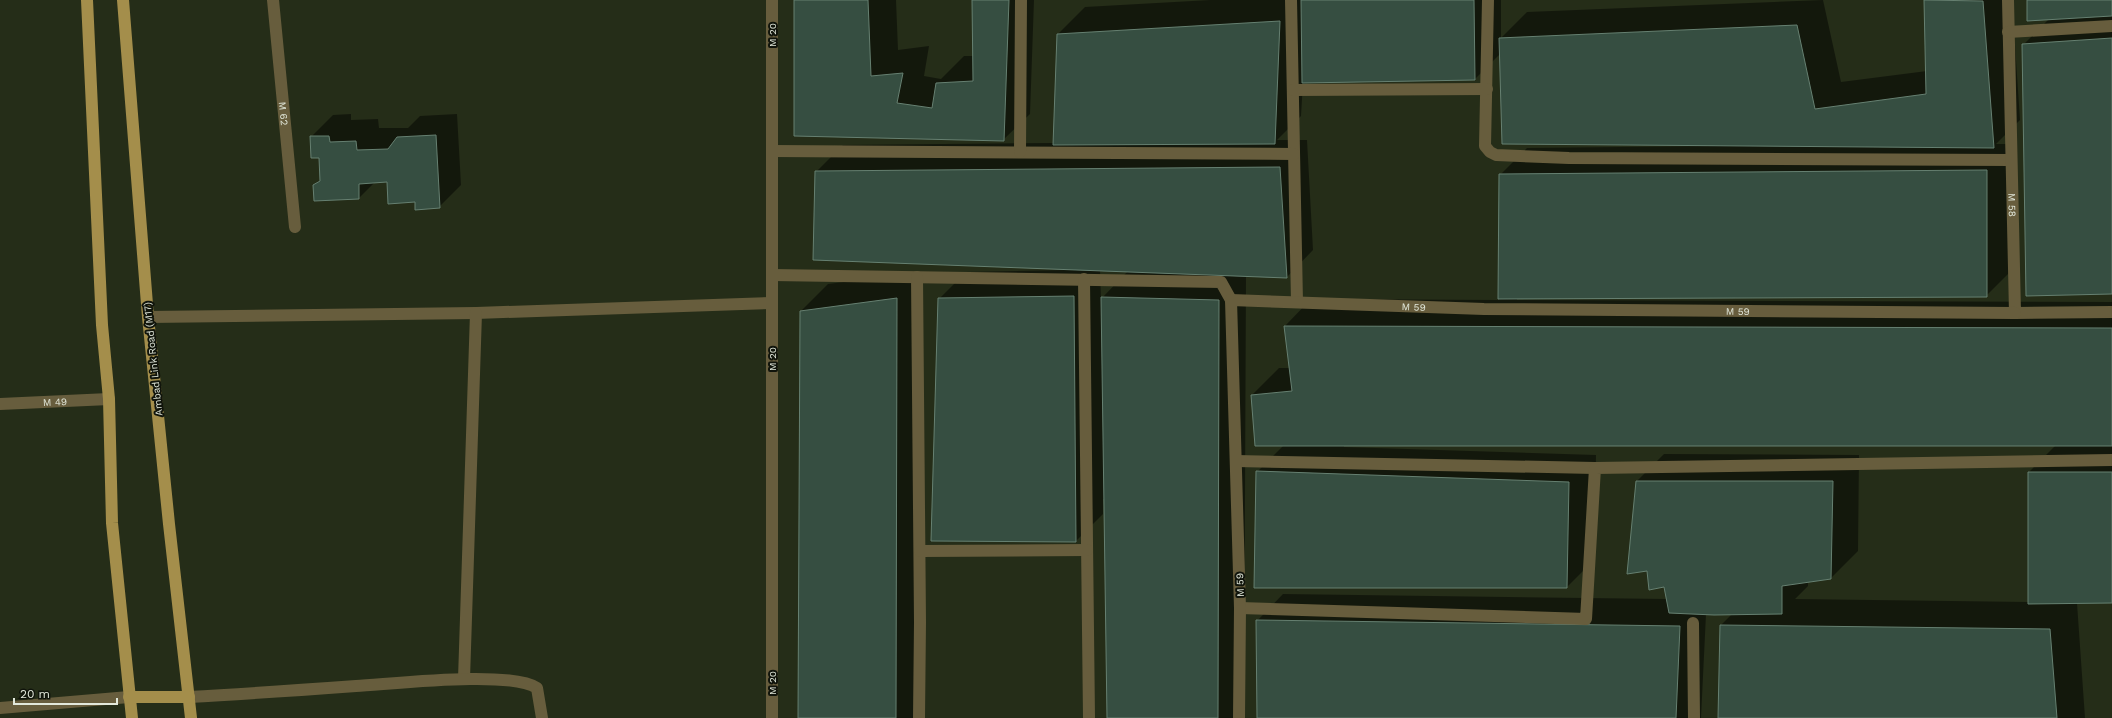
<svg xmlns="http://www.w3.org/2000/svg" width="2112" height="718" font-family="'Work Sans',sans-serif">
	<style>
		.shadow { fill: #0007; fill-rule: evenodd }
		.building { fill: #364e41; stroke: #668071 }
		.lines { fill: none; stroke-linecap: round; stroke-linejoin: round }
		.minor { stroke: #675d3d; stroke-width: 12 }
		.major { stroke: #a48e4b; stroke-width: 12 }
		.labels { text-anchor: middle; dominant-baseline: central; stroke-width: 4; stroke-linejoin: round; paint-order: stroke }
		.street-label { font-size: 10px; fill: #e2e8db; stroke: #10140b }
	</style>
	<rect width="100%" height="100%" fill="#252d18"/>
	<g class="shadow">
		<polygon points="795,0 896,0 898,50 929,46 924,76 941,79 964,56 974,56 973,0 1034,0 1030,114 1003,140 795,135"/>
		<path d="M1210,0h291v38l26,-26 296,-12 18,82 86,-11 -2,-71h87l8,120 -24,24h17v125l-27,27 -469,2v2l595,2v300l-35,1 8,115h-366l2,-93 11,-11h-26l-5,104h-443l-1,-97 26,-27 384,5 -30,-118 27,-27 195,1 -1,96 -27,27 -23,3v5l-13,13 234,3v-130l27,-27h-712v2l252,8 -2,105 -27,27 -310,-115 27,-27 -32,-50 27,-27h11l-5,-42 26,-27 188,1 1,-125 27,-27 188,-2v-1l-214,-92 -26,26 -172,3 -2,34 -24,24h30l6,110 -26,27 -41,-2 -2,443h-136l-3,-219h-2v15l-27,27 -137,-242 27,-27 99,-2v-1l-249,-97 27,-27 211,-2 4,-109 27,-27zM1100,270l28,1 -27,28z"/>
		<polygon points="2028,0 2112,0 2112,293 2023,45 2049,19"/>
		<polygon points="351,114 351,120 378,119 379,128 408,128 420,116 457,114 461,185 439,207 416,201 388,181 375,182 359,198 314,185 321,179 320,157 311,137 333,115"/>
		<polygon points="923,272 922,718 799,718 801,311 828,284"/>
	</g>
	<g class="building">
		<polygon points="794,0 868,0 871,76 903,73 897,103 932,108 936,83 973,81 972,0 1009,0 1004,141 794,136"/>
		<polygon points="1301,0 1474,0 1475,80 1302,83"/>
		<polygon points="1924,0 1983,1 1994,148 1502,144 1499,38 1797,25 1815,109 1926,94"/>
		<polygon points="2027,0 2112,0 2112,16 2027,21"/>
		<polygon points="1280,21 1275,144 1053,145 1057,34"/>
		<polygon points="2112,38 2112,294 2026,296 2022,44"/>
		<polygon points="436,135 440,208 415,210 415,202 388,204 387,182 359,184 359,199 314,201 313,185 320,181 319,158 311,158 310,136 329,136 330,142 356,141 357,150 388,149 397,137"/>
		<polygon points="1280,167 1287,278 813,260 815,171"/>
		<polygon points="1987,170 1987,297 1498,299 1499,174"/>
		<polygon points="1074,296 1076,542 931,541 938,298"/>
		<polygon points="1101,297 1219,300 1218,718 1107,718"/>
		<polygon points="897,298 896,718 798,718 800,311"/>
		<polygon points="1284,326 2112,328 2112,446 1255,446 1251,395 1292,391"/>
		<polygon points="1256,471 1569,482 1567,588 1254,588"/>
		<polygon points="2028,472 2112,472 2112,603 2028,604"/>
		<polygon points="1636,481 1833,481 1831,579 1782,586 1782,614 1714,615 1669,613 1664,587 1649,590 1647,571 1627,574"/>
		<polygon points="1256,620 1680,626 1676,718 1257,718"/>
		<polygon points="1720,625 2050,629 2057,718 1718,718"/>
	</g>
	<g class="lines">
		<g class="minor">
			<path id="s1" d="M273,0l22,227"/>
			<polyline points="1291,0 1297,302"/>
			<polyline points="1488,0 1485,146 1490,152 1496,155 1569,158 2011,160"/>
			<path id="s2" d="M2008,0l7,313 97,-1"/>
			<polyline points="2008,32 2112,26"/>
			<polyline points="1293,90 1487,89"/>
			<polyline points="772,151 1294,154"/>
			<polyline points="1020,152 1021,0"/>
			<polyline points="772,275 1221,282 1231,300"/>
			<polyline points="917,277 920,622 919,718"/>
			<polyline points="1084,279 1089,718"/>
			<polyline points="148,317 476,313 772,303"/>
			<path id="s3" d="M0,404l109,-5"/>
			<polyline points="1236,461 1595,468"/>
			<polyline points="920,551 1087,550"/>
			<polyline points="1240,608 1586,619 1595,468 2112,460"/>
			<polyline points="1693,623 1694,718"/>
			<polyline points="464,679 476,313"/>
			<path d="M189,697c56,-3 112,-7 167,-11 37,-2 154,-16 181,2l5,30"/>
			<polyline points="0,708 129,697"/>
			<polyline points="772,718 772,0"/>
			<path id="s4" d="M1239,718l1,-110 -9,-308 253,9 531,4"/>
		</g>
		<g class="major">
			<polyline points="87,0 102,325 109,399 112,523 132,718"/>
			<polyline points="123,0 148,317 169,524 191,718"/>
			<polyline points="129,697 189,697"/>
		</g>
	</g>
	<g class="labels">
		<g class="street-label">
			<text transform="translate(772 35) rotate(-90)">M 20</text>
			<text stroke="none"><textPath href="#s1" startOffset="114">M 62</textPath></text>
			<text stroke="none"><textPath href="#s2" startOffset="205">M 58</textPath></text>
			<text stroke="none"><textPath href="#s4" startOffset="601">M 59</textPath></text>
			<text stroke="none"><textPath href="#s4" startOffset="925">M 59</textPath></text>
			<text transform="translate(153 359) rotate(-96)">Ambad Link Road (M17)</text>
			<text transform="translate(772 359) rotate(-90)">M 20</text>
			<text stroke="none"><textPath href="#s3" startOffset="55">M 49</textPath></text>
			<text transform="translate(1240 585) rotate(-92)">M 59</text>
			<text transform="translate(772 683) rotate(-90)">M 20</text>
		</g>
	</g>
	<path d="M14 698v6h103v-6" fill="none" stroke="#e2e8db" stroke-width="2"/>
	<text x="20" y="698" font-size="12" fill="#e2e8db" stroke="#10140b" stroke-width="3" paint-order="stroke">20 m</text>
</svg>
